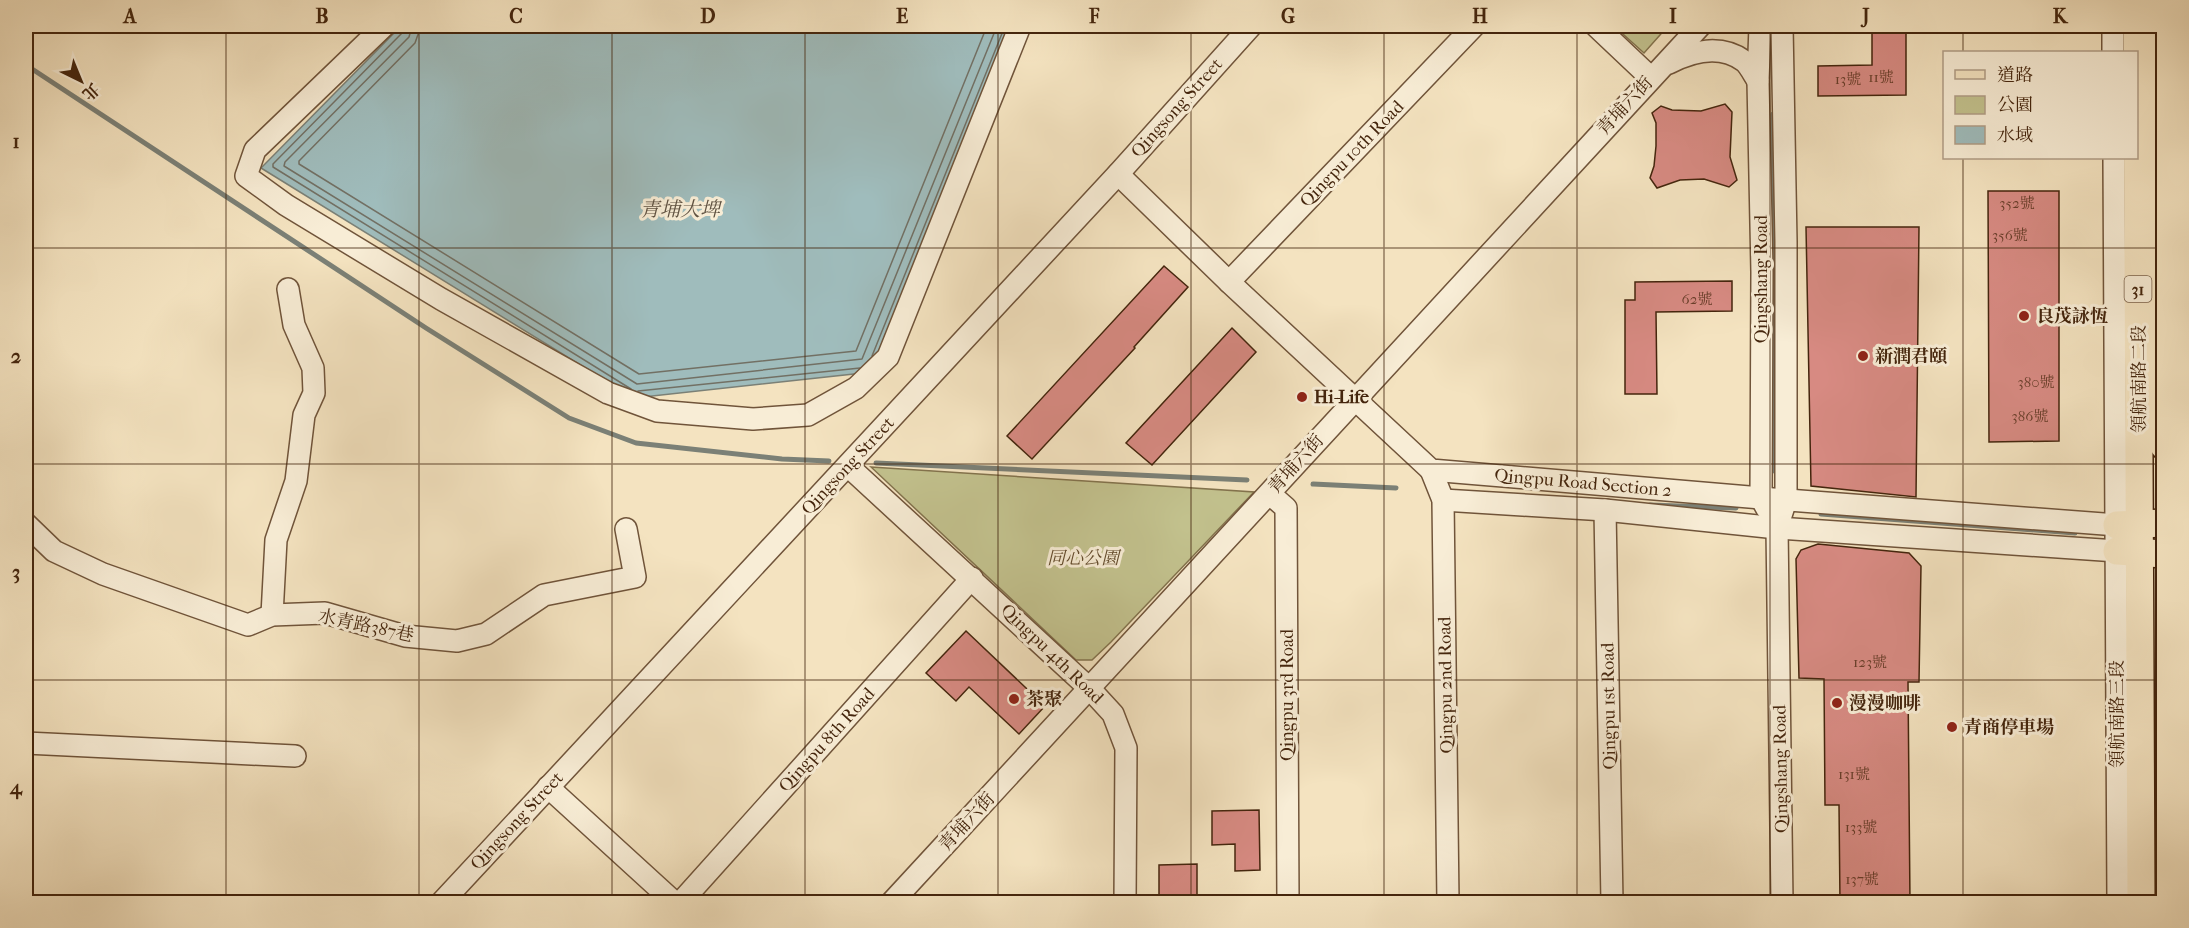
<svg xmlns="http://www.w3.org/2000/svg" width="2189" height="928" font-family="'IM FELL French Canon','Noto Serif TC',serif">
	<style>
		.green { fill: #c2c18d; stroke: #83734d; stroke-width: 1.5 }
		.water { fill: #9fbcbc; stroke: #7b8076; stroke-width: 1.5 }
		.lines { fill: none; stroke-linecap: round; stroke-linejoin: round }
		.shore { stroke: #727064; stroke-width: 1.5 }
		.stream { stroke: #7b8076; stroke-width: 5 }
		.building { fill: #d78a82; stroke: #44250d; stroke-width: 1.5 }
		.minor-casing { stroke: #70543a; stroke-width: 24 }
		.major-casing { stroke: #44250d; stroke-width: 30 }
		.minor { stroke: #f8edd6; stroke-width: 21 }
		.major { stroke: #f4e3c0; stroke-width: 27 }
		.grid { fill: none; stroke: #44250d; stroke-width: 1.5; stroke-opacity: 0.55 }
		.poi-dot { fill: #8f2418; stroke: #f8edd6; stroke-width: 2 }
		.labels { text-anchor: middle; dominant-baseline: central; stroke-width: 6; stroke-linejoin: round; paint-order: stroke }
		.number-label { font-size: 15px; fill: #693e2a }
		.shield { fill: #f8edd6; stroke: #7a6149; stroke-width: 1.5 }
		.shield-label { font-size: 16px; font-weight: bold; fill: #44250d }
		.street-label { font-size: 18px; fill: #44250d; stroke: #f8edd6 }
		.poi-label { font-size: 18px; font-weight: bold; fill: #44250d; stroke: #f8edd6; text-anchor: start }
		.park-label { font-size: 18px; font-style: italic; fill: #644c2d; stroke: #f8edd6 }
		.water-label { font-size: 20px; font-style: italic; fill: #5f5242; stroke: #f8edd6 }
		.neatline { fill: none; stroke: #44250d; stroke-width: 2 }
		.grid-label { font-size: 20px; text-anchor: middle; font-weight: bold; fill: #44250d }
	</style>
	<rect width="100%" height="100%" fill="#f4e3c0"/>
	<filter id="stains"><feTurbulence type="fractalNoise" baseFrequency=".00333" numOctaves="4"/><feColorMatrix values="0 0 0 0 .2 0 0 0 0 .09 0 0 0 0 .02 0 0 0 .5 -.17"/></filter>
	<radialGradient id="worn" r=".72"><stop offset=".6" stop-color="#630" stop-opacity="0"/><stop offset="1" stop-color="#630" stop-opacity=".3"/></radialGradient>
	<g class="green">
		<polygon points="1614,26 1668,26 1644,53"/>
		<polygon points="871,467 1254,492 1111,642 1092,660 1076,660"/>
	</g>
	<polygon class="water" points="401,26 1012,26 872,372 634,398 261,168"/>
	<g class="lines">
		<g class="shore">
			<polyline points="405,26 403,32 273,164 273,167 631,389"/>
			<polyline points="412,26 409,37 285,162 284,166 637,384 862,359 997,26"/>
			<polyline points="421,26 415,43 299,161 299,164 639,374 856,351 987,26"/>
			<polyline points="872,356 1005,26"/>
			<polyline points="638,391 860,368"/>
		</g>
		<g class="stream">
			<polyline points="26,65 426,328 569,418 636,443 782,459 829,461"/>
			<polyline points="1773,114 1774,471"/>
			<polyline points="876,463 1247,480"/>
			<polyline points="1313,484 1396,488"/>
			<polyline points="1650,505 1736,508"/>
			<polyline points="1821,514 2075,533"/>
		</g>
	</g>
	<g class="building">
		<polygon points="1872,26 1906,26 1906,95 1818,96 1818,66 1872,65"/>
		<polygon points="1725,104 1732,112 1730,157 1737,180 1729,187 1704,179 1680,180 1657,188 1650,178 1654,166 1656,146 1656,123 1652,113 1661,106 1672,110 1701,111"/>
		<polygon points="1988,191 2059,191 2059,441 1989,442"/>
		<polygon points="1806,227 1919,227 1916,497 1811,486"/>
		<polygon points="1164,266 1188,287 1134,347 1135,348 1032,459 1007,436"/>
		<polygon points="1732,281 1732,311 1656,312 1657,394 1625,394 1625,300 1635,300 1635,282"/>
		<polygon points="1232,328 1256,352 1152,465 1126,443"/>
		<polygon points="1818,544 1909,553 1921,566 1919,682 1908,682 1910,903 1840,903 1839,805 1825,805 1824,679 1799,678 1796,559 1801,550"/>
		<polygon points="966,631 1045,706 1019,734 969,687 956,701 926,673"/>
		<polygon points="1259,810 1260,870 1235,871 1235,844 1212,845 1212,811"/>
		<polygon points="1197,864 1197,903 1159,903 1159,865"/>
	</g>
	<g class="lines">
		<g class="minor-casing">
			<g id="minor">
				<polyline points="384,26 255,150 246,176 286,205 441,299 608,393 657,411 753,419 808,415 856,388 888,357 1020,26"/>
				<polyline points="1596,26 1651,78"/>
				<polyline points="1760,26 1758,81 1762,272 1761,498 1767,509"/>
				<polyline points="1782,26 1786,242 1786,500 1777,528 1782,902"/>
				<polyline points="2113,26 2113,52"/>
				<path d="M1669,63c23,-12 52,-19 75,-2 5,4 10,14 14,20"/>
				<polyline points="2114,158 2118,902"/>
				<polyline points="1118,174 1229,282 1431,470 1761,498 2117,525"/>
				<polyline points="1229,282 1474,26"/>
				<polyline points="848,466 1090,689 1113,714 1126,748 1125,902"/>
				<polyline points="1431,470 1443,500 1448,902"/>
				<polyline points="1270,494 1286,508 1288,902"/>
				<polyline points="1443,500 1605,510 1777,528 2117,551"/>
				<polyline points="1605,510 1612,902"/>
				<polyline points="26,524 54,551 103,574 248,625 272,615 325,613 405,636 457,641 486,634 544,595 635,577 626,529"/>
				<polyline points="272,615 276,540 296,481 304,415 314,393 313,368 294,325 288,289"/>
				<polyline points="26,743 295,756"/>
				<polyline points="548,787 674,902"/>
				<polyline points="442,902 1118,174 1251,26"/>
				<polyline points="681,902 972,578"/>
				<polyline points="892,902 1700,26"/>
			</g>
		</g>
		<g class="major-casing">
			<g id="major">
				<polyline points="2137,26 2141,902"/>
				<polyline points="2162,26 2164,446"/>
				<polyline points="2117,525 2164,523"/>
				<polyline points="2117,551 2164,554"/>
			</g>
		</g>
		<use href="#minor" class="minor"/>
		<use href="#major" class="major"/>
	</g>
	<path class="grid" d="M226,26v876M419,26v876M612,26v876M805,26v876M998,26v876M1191,26v876M1384,26v876M1577,26v876M1770,26v876M1963,26v26M1963,158v744M26,248h2138M26,464h2138M26,680h2138"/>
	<g class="poi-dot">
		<circle cx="2024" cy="316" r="6"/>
		<circle cx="1863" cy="356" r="6"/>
		<circle cx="1302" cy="397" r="6"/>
		<circle cx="1014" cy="699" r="6"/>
		<circle cx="1837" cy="703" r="6"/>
		<circle cx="1952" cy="727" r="6"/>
	</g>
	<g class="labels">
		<g class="number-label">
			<text x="1881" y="77">11號</text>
			<text x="1848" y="79">13號</text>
			<text x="2017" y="203">352號</text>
			<text x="2010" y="235">356號</text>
			<text x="1697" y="299">62號</text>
			<text x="2036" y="382">380號</text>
			<text x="2030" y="416">386號</text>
			<text x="1870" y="662">123號</text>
			<text x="1854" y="774">131號</text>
			<text x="1861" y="827">133號</text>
			<text x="1862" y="879">137號</text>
		</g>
		<rect class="shield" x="2124.5" y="276" width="27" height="26" rx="4.5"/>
		<g class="shield-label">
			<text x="2138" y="289">31</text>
		</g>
		<g class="street-label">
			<text transform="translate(1625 106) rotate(-47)">青埔六街</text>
			<text transform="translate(1177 108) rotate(-48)">Qingsong Street</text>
			<text transform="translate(1352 154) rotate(-46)">Qingpu 10th Road</text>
			<text transform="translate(1761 279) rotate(-90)">Qingshang Road</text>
			<text transform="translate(2139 379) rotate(-90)">領航南路二段</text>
			<text transform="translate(1296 464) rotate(-48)">青埔六街</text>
			<text transform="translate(848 466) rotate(-47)">Qingsong Street</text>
			<text transform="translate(1583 483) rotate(5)">Qingpu Road Section 2</text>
			<text transform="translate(366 626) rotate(12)">水青路387巷</text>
			<text transform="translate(1052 654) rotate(44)">Qingpu 4th Road</text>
			<text transform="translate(1446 685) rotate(-91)">Qingpu 2nd Road</text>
			<text transform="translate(1287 695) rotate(-90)">Qingpu 3rd Road</text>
			<text transform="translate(1609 706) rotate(-91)">Qingpu 1st Road</text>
			<text transform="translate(2117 714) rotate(-90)">領航南路三段</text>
			<text transform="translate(827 740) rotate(-48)">Qingpu 8th Road</text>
			<text transform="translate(1781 769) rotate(-91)">Qingshang Road</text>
			<text transform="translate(517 821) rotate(-47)">Qingsong Street</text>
			<text transform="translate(967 822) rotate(-47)">青埔六街</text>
		</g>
		<g class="poi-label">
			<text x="2036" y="316">良茂詠恆</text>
			<text x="1875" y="356">新潤君頤</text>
			<text x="1314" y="397">Hi-Life</text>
			<text x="1026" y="699">茶聚</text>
			<text x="1849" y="703">漫漫咖啡</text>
			<text x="1964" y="727">青商停車場</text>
		</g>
		<g class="park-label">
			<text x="1083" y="558">同心公園</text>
		</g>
		<g class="water-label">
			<text x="680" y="209">青埔大埤</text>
		</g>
	</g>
	<rect width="2189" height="928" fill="none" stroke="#f4e3c0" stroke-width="66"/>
	<rect x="1943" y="51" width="195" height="108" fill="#f8edd6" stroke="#b09d86" stroke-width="1.5"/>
	<rect x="1955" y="70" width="30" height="9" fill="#f4e3c0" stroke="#b09d86" stroke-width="1.5"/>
	<text x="1997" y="81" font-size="18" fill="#44250d">道路</text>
	<rect x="1955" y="96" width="30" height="18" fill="#c2c18d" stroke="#b09d86" stroke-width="1.5"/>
	<text x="1997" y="111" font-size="18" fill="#44250d">公園</text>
	<rect x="1955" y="126" width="30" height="18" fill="#9fbcbc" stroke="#b09d86" stroke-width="1.5"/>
	<text x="1997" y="141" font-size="18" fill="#44250d">水域</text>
	<g transform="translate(81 81) rotate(137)" stroke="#f8edd6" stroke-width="4.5" paint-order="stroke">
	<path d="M0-4.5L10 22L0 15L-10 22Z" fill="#44250d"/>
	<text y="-9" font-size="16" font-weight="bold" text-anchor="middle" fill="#44250d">北</text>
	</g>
	<rect x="33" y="33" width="2123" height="862" class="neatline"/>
	<g class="grid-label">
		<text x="130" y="23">A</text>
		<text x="322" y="23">B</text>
		<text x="516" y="23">C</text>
		<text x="708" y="23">D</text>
		<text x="902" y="23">E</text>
		<text x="1094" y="23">F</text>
		<text x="1288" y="23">G</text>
		<text x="1480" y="23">H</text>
		<text x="1673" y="23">I</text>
		<text x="1866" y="23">J</text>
		<text x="2060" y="23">K</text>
		<text x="16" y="148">1</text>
		<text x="16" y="363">2</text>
		<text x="16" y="579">3</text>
		<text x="16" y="794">4</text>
	</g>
	<rect width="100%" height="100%" filter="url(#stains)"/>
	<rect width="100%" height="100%" fill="url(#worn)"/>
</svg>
